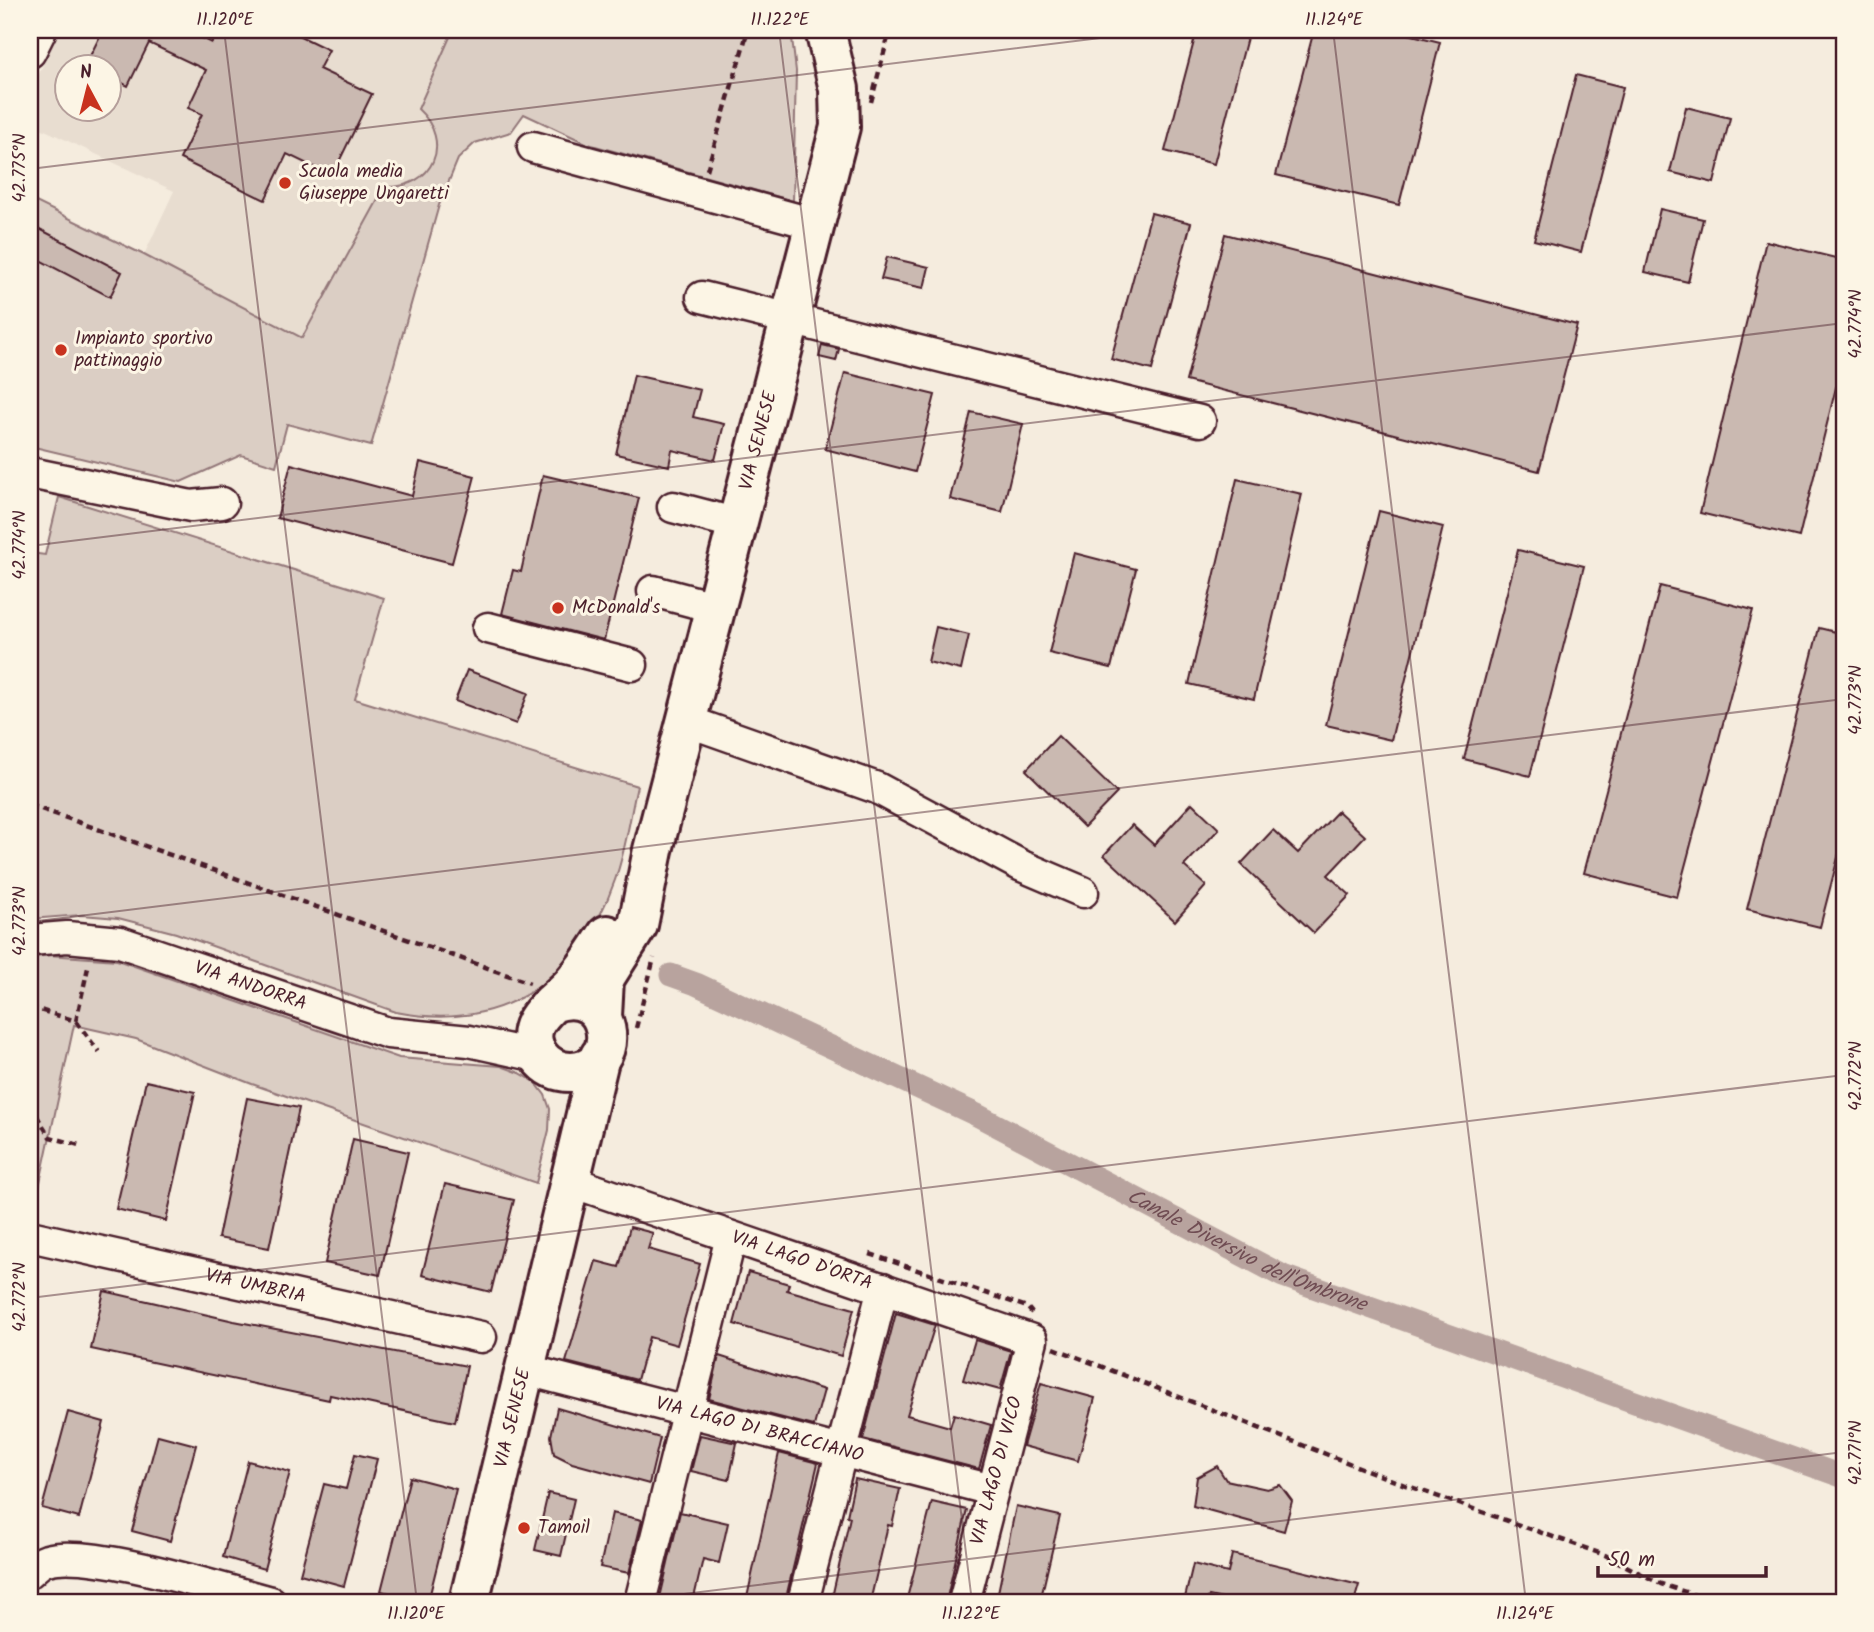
<svg xmlns="http://www.w3.org/2000/svg" width="1874" height="1632" font-family="Kalam,sans-serif">
	<style>
		.built { fill: #e8ddd0; fill-rule: evenodd }
		.green { fill: #dbcec4; stroke: #927678; stroke-width: 2 }
		.lines { fill: none; stroke-linecap: round; stroke-linejoin: round }
		.canal { stroke: #b8a39e; stroke-width: 23 }
		.building { fill: #cab9b1; stroke: #4a1f2b; stroke-width: 2 }
		.minor-casing { stroke: #4a1f2b; stroke-width: 35 }
		.major-casing { stroke: #4a1f2b; stroke-width: 44 }
		.path { stroke: #4a1f2b; stroke-width: 4.5; stroke-dasharray: 7 5; stroke-linecap: butt }
		.minor { stroke: #fcf5e5; stroke-width: 30 }
		.major { stroke: #fcf5e5; stroke-width: 38 }
		.ticks { fill: none; stroke: #4a1f2b; stroke-width: 2; stroke-opacity: 0.45 }
		.poi-dot { fill: #c8321e; stroke: #fcf5e5; stroke-width: 2.5 }
		.labels { text-anchor: middle; dominant-baseline: central; stroke-width: 6; stroke-linejoin: round; paint-order: stroke }
		.poi-label { font-size: 19px; fill: #4a1f2b; stroke: #fcf5e5; text-anchor: start }
		.street-label { font-size: 19px; fill: #4a1f2b; stroke: #fcf5e5 }
		.water-label { font-size: 21px; font-style: italic; fill: #704d53; stroke: #fcf5e5 }
		.neatline { fill: none; stroke: #4a1f2b; stroke-width: 2.5 }
		.ticks-label { font-size: 18px; text-anchor: middle; fill: #4a1f2b }
	</style>
	<rect width="100%" height="100%" fill="#f5ecde"/>
	<filter id="ink" filterUnits="userSpaceOnUse"><feTurbulence type="fractalNoise" baseFrequency=".0143" numOctaves="2"/><feDisplacementMap in="SourceGraphic" scale="14" xChannelSelector="R" yChannelSelector="G"/><feConvolveMatrix kernelMatrix="1 2 1 2 8 2 1 2 1" color-interpolation-filters="sRGB"/></filter>
	<g filter="url(#ink)">
		<path class="built" d="M61,30h392l-34,79 13,16 5,20 -1,11 -11,18 -8,7 -10,4 -22,2 -83,151 -158,-83 30,-64 -144,-68v-32zM66,66h42v42h-42z"/>
		<g class="green">
			<path d="M453,30h338l5,41 -3,130 -205,-57 -64,-30 -13,18 -36,11 -17,16 -19,46 -68,241 -84,-22 -11,42 -35,-11 -60,27 -151,-36v-247l114,56 158,83 83,-151c48,2 69,-45 33,-78z"/>
			<path d="M59,497l325,101 -29,101 282,87c-7,30 -11,64 -22,94 -35,100 -114,153 -219,132l-220,-79 -58,-15 -36,-3 -52,4v-366l15,2z"/>
			<polygon points="49,955 117,960 399,1058 501,1066 520,1073 535,1082 545,1095 550,1109 549,1130 536,1183 252,1084 136,1039 74,1025 33,1215 30,1214 30,958"/>
		</g>
		<g class="lines">
			<path class="canal" id="s1" d="M671,975l25,9 281,131 306,161 561,201"/>
		</g>
		<g class="building">
			<polygon points="103,30 186,30 212,43 219,30 301,30 298,35 329,50 319,69 372,94 332,176 287,154 265,200 180,159 202,114 188,108 206,70 149,43 128,86 108,76 108,66 85,66"/>
			<polygon points="1197,30 1249,30 1214,164 1165,151"/>
			<polygon points="1314,30 1392,30 1440,42 1399,205 1276,175"/>
			<polygon points="1576,75 1623,87 1581,252 1534,240"/>
			<polygon points="1686,107 1730,118 1714,183 1670,172"/>
			<polygon points="1660,209 1703,219 1688,282 1645,272"/>
			<polygon points="1151,213 1191,223 1152,370 1111,359"/>
			<polygon points="30,224 122,272 110,297 30,255"/>
			<polygon points="1225,234 1577,325 1539,471 1186,381"/>
			<polygon points="1766,241 1844,260 1844,355 1799,537 1700,513"/>
			<polygon points="887,257 929,267 924,288 881,279"/>
			<polygon points="822,345 839,349 836,361 819,357"/>
			<polygon points="845,373 935,395 915,472 825,449"/>
			<polygon points="634,375 700,390 693,417 724,424 715,460 672,450 669,466 616,454"/>
			<polygon points="971,412 1023,424 1002,512 950,499"/>
			<polygon points="420,462 475,476 452,563 277,518 291,464 412,496"/>
			<polygon points="543,475 639,498 604,640 502,614 513,570 521,572"/>
			<polygon points="1237,479 1302,494 1254,699 1189,684"/>
			<polygon points="1379,511 1443,527 1391,740 1326,725"/>
			<polygon points="1518,550 1584,566 1530,776 1464,759"/>
			<polygon points="1074,553 1136,569 1111,668 1049,653"/>
			<polygon points="1660,586 1753,610 1677,897 1584,873"/>
			<polygon points="936,627 969,635 961,670 928,662"/>
			<polygon points="1819,628 1844,634 1844,834 1820,927 1747,909"/>
			<polygon points="467,670 528,693 516,724 455,701"/>
			<polygon points="1058,736 1117,793 1084,827 1026,770"/>
			<polygon points="1192,803 1219,829 1184,866 1206,886 1175,921 1104,855 1132,825 1154,845"/>
			<polygon points="1338,811 1365,836 1328,875 1350,895 1314,933 1241,864 1273,830 1298,853"/>
			<polygon points="146,1081 195,1092 166,1221 116,1209"/>
			<polygon points="247,1098 299,1108 269,1248 218,1238"/>
			<polygon points="353,1139 408,1152 380,1275 325,1263"/>
			<polygon points="445,1184 514,1200 491,1292 422,1275"/>
			<polygon points="630,1227 653,1233 648,1249 700,1264 677,1345 649,1337 637,1380 566,1362 596,1261 619,1267"/>
			<polygon points="748,1272 789,1284 787,1290 854,1309 841,1356 734,1324"/>
			<polygon points="104,1291 234,1321 467,1366 455,1422 330,1395 329,1400 91,1349"/>
			<polygon points="896,1313 935,1325 907,1415 950,1427 954,1414 991,1425 979,1469 863,1439"/>
			<polygon points="975,1340 1011,1351 1000,1390 963,1380"/>
			<polygon points="719,1356 824,1390 814,1426 709,1399"/>
			<polygon points="1041,1383 1095,1398 1078,1461 1023,1446"/>
			<polygon points="557,1408 660,1438 649,1484 572,1463 554,1454 551,1436"/>
			<polygon points="68,1412 104,1422 79,1518 42,1508"/>
			<polygon points="158,1435 196,1445 170,1541 132,1531"/>
			<polygon points="700,1435 737,1443 729,1480 691,1471"/>
			<polygon points="779,1453 818,1463 785,1602 746,1602"/>
			<polygon points="355,1454 377,1459 344,1586 300,1574 324,1484 346,1489"/>
			<polygon points="248,1461 290,1472 264,1569 223,1557"/>
			<polygon points="1217,1466 1226,1480 1267,1489 1280,1485 1292,1501 1284,1531 1193,1506 1197,1477"/>
			<polygon points="410,1477 456,1489 428,1602 381,1591"/>
			<polygon points="855,1479 900,1489 892,1526 888,1525 870,1602 831,1602 850,1517 847,1516"/>
			<polygon points="548,1493 574,1499 561,1556 535,1550"/>
			<polygon points="932,1502 967,1510 946,1602 907,1598"/>
			<polygon points="1016,1506 1060,1516 1040,1602 996,1602"/>
			<polygon points="680,1512 728,1523 719,1563 703,1559 693,1602 659,1602"/>
			<polygon points="612,1513 642,1520 629,1573 600,1567"/>
			<polygon points="1232,1554 1359,1585 1354,1602 1236,1602 1209,1596 1207,1602 1184,1602 1193,1564 1228,1573"/>
		</g>
		<g class="lines">
			<g class="minor-casing">
				<g id="minor">
					<polyline points="30,52 41,30"/>
					<polyline points="533,147 796,219"/>
					<polyline points="702,297 1200,421"/>
					<polyline points="30,473 191,506 222,503"/>
					<polyline points="673,507 738,524"/>
					<polyline points="653,591 717,608"/>
					<polyline points="488,628 632,665"/>
					<polyline points="687,721 877,788 1022,866 1083,892"/>
					<path id="s2" d="M30,940l37,-3 53,5 268,91 81,8 59,13 15,7"/>
					<path id="s3" d="M572,1182l460,158 -68,262"/>
					<path id="s4" d="M30,1236l451,101"/>
					<path id="s5" d="M527,1370l465,120"/>
					<path d="M30,1572c5,-5 10,-10 17,-12 41,-13 178,30 224,42"/>
					<polyline points="640,1602 731,1237"/>
					<polyline points="803,1602 883,1288"/>
				</g>
			</g>
			<g class="major-casing">
				<g id="major">
					<path d="M552,1003c62,-23 74,69 19,69 -13,0 -24,-5 -32,-16 -22,-34 16,-52 34,-73 13,-15 24,-32 34,-48"/>
					<path id="s6" d="M602,1016l2,-37 34,-54 15,-75 187,-723 -1,-38 -14,-59"/>
					<path id="s7" d="M469,1602l131,-546"/>
				</g>
			</g>
			<g class="path">
				<polyline points="871,102 890,30"/>
				<polyline points="707,170 748,30"/>
				<polyline points="30,805 530,983"/>
				<polyline points="30,1007 76,1021 89,963"/>
				<polyline points="76,1021 99,1052"/>
				<polyline points="636,1028 654,958"/>
				<polyline points="30,1105 50,1137 79,1145"/>
				<polyline points="870,1254 1027,1307 1032,1313"/>
				<polyline points="1054,1348 1405,1485 1605,1555 1661,1584 1716,1602"/>
			</g>
			<use href="#minor" class="minor"/>
			<use href="#major" class="major"/>
		</g>
	</g>
	<path class="ticks" d="M224,30l193,1572M779,30l193,1572M1333,30l193,1572M30,169l1136,-139M30,546l1814,-223M30,922l1814,-223M30,1298l1814,-223M618,1602l1226,-150"/>
	<g class="poi-dot">
		<circle cx="285" cy="183" r="7"/>
		<circle cx="61" cy="350" r="7"/>
		<circle cx="558" cy="608" r="7"/>
		<circle cx="524" cy="1528" r="7"/>
	</g>
	<g class="labels">
		<g class="poi-label">
			<text x="299" y="172">Scuola media<tspan x="299" dy="22">Giuseppe Ungaretti</tspan></text>
			<text x="75" y="339">Impianto sportivo<tspan x="75" dy="22">pattinaggio</tspan></text>
			<text x="572" y="608">McDonald's</text>
			<text x="538" y="1528">Tamoil</text>
		</g>
		<g class="street-label">
			<text stroke="none"><textPath href="#s6" startOffset="600">VIA SENESE</textPath></text>
			<text stroke="none"><textPath href="#s2" startOffset="228">VIA ANDORRA</textPath></text>
			<text stroke="none"><textPath href="#s3" startOffset="243">VIA LAGO D'ORTA</textPath></text>
			<text stroke="none"><textPath href="#s4" startOffset="231">VIA UMBRIA</textPath></text>
			<text stroke="none"><textPath href="#s7" startOffset="189">VIA SENESE</textPath></text>
			<text stroke="none"><textPath href="#s5" startOffset="240">VIA LAGO DI BRACCIANO</textPath></text>
			<text transform="translate(997 1471) rotate(-75)">VIA LAGO DI VICO</text>
		</g>
		<g class="water-label">
			<text stroke="none"><textPath href="#s1" startOffset="639">Canale Diversivo dell'Ombrone</textPath></text>
		</g>
	</g>
	<rect width="1874" height="1632" fill="none" stroke="#fcf5e5" stroke-width="77"/>
	<g transform="translate(88 88) rotate(353)"><circle r="33" fill="#fcf5e5" stroke="#b59f9b" stroke-width="2"/>
	<path d="M0-5L12 26L0 18L-12 26Z" fill="#c8321e"/>
	<text y="-10" font-size="19" font-weight="bold" text-anchor="middle" fill="#4a1f2b">N</text>
	</g>
	<path d="M1598 1566v10h168v-10" fill="none" stroke="#4a1f2b" stroke-width="3.5"/>
	<text x="1608" y="1566" font-size="21" fill="#4a1f2b" stroke="#fcf5e5" stroke-width="5" paint-order="stroke">50 m</text>
	<rect x="38" y="38" width="1798" height="1556" class="neatline"/>
	<g class="ticks-label">
		<text x="225" y="25">11.120°E</text>
		<text x="780" y="25">11.122°E</text>
		<text x="1334" y="25">11.124°E</text>
		<text transform="translate(19 168) rotate(-90)" y="6">42.775°N</text>
		<text transform="translate(1855 324) rotate(-90)" y="6">42.774°N</text>
		<text transform="translate(19 545) rotate(-90)" y="6">42.774°N</text>
		<text transform="translate(1855 700) rotate(-90)" y="6">42.773°N</text>
		<text transform="translate(19 921) rotate(-90)" y="6">42.773°N</text>
		<text transform="translate(1855 1076) rotate(-90)" y="6">42.772°N</text>
		<text transform="translate(19 1297) rotate(-90)" y="6">42.772°N</text>
		<text transform="translate(1855 1453) rotate(-90)" y="6">42.771°N</text>
		<text x="416" y="1619">11.120°E</text>
		<text x="971" y="1619">11.122°E</text>
		<text x="1525" y="1619">11.124°E</text>
	</g>
</svg>
